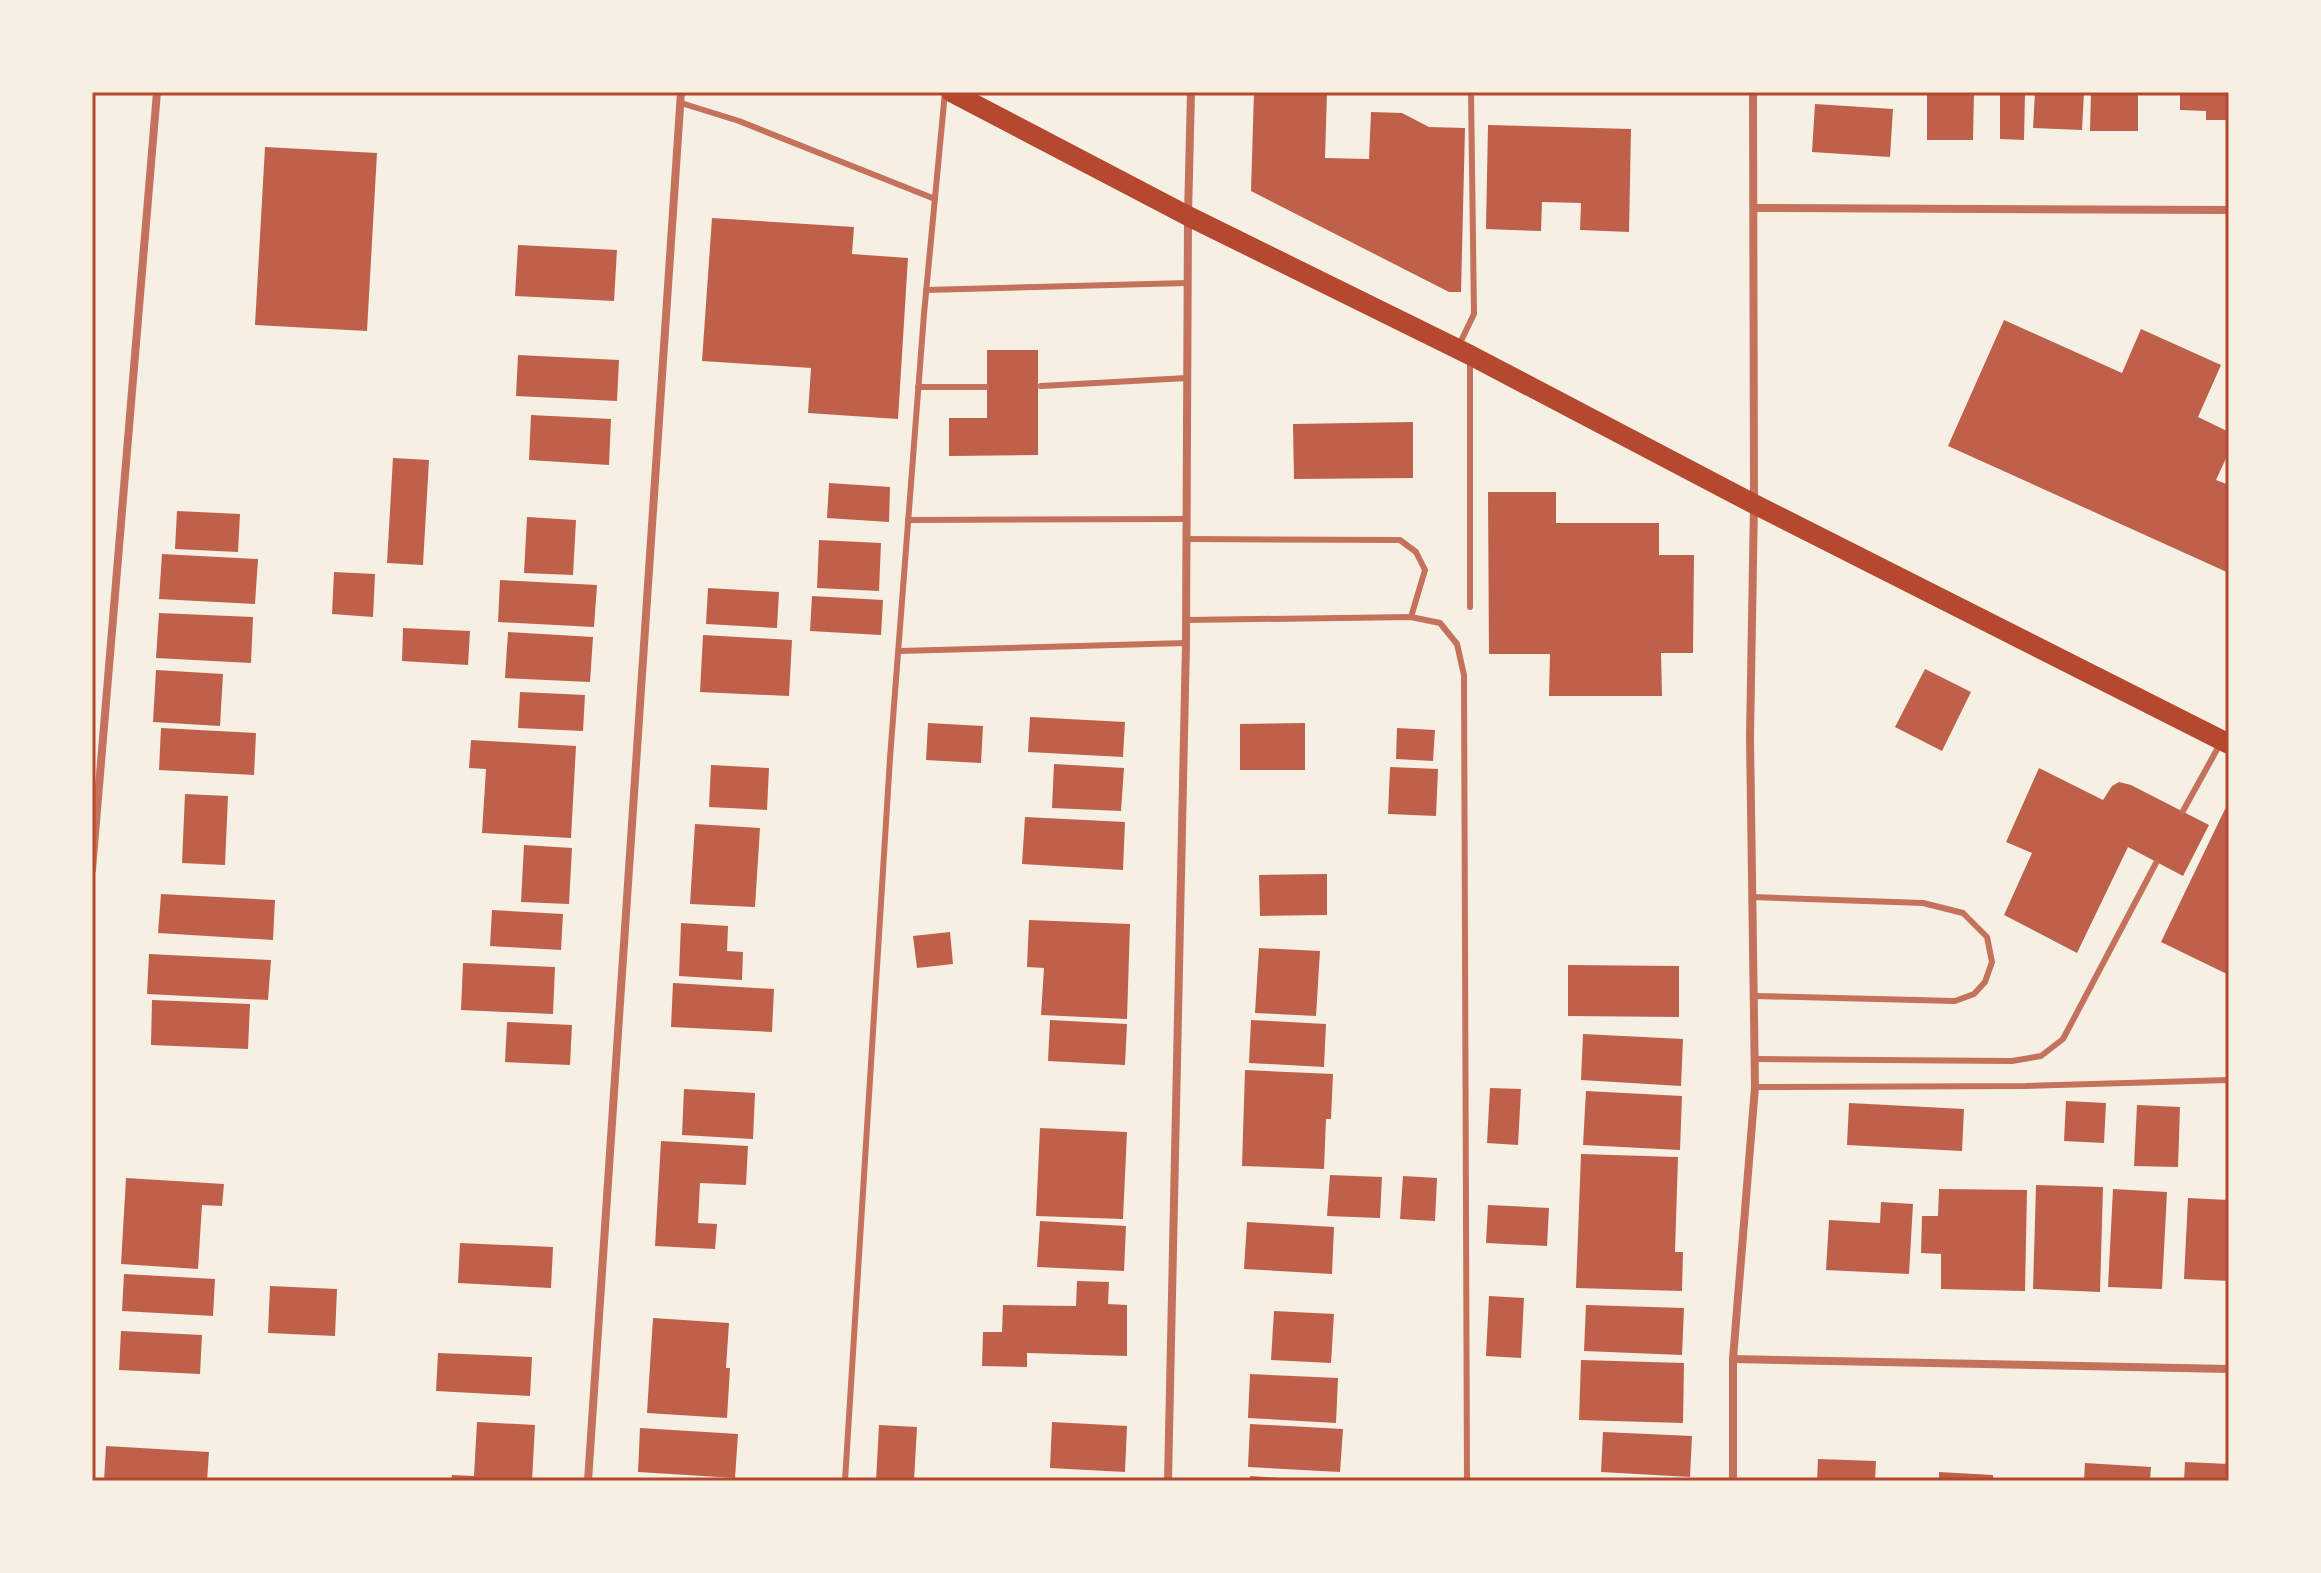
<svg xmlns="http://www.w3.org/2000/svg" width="2321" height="1573" font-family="'Golos Text',sans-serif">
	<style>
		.building { fill: #bf614a }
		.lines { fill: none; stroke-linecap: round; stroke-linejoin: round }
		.service { stroke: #c5725c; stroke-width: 6 }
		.minor { stroke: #c5725c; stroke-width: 8 }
		.primary { stroke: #b5482f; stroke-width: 20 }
		.neatline { fill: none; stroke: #b5482f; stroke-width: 3 }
	</style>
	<rect width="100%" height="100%" fill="#f6efe4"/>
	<g class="building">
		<polygon points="1254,92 1327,92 1325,158 1369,159 1371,112 1402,113 1429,127 1465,128 1461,292 1449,292 1251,191"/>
		<polygon points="1927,92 1974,92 1973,140 1927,140"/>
		<polygon points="2000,92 2025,92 2024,140 2000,139"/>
		<polygon points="2035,92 2084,92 2082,130 2033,128"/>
		<polygon points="2091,92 2138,92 2138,131 2090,131"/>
		<polygon points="2180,92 2229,92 2229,120 2206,120 2206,111 2180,110"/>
		<polygon points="1815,104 1893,109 1890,157 1812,152"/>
		<polygon points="1488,125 1631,129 1629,232 1580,230 1581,203 1542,202 1541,231 1486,229"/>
		<polygon points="265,147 377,153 367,331 255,325"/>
		<polygon points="712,218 854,227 852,254 908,258 898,419 808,413 811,368 702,361"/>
		<polygon points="518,245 617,250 614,301 515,296"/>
		<polygon points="2004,320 2122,373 2141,329 2221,365 2198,417 2229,432 2229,452 2216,480 2229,485 2229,573 1948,446"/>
		<polygon points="987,350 1038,350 1038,455 949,456 949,418 987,418"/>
		<polygon points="518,355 619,360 617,401 516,396"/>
		<polygon points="531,415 611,419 609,465 529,460"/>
		<polygon points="1413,422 1413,478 1294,479 1293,424"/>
		<polygon points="393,458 429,460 423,565 387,563"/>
		<polygon points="829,483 890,487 889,522 827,518"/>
		<polygon points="1488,492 1556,492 1556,523 1659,523 1659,555 1694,555 1693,653 1661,653 1662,696 1549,696 1550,654 1489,654"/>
		<polygon points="177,511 240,514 238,552 175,549"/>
		<polygon points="527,517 576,520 573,575 524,573"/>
		<polygon points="819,540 881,543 879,591 817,588"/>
		<polygon points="162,554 258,559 255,604 159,599"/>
		<polygon points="334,572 375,574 373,617 332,614"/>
		<polygon points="500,580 597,585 594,627 498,622"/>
		<polygon points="708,588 779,592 777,628 706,624"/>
		<polygon points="812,596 883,600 881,635 810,631"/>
		<polygon points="159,613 253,617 251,663 156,658"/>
		<polygon points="403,628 470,631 468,665 402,661"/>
		<polygon points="508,632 593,637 590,682 505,678"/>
		<polygon points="703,635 792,640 789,696 700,692"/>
		<polygon points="1925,669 1971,692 1942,751 1895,727"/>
		<polygon points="156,670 223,674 220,726 153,722"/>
		<polygon points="520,692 585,695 583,731 518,728"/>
		<polygon points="1030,717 1125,722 1123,757 1028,752"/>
		<polygon points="928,723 983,726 981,763 926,760"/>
		<polygon points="1305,723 1305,770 1240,770 1240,724"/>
		<polygon points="161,728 256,733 254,775 159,770"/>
		<polygon points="1397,728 1435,730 1433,761 1396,759"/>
		<polygon points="471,740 576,746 571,838 482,833 486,769 469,768"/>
		<polygon points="1054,764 1124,768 1121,811 1052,808"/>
		<polygon points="711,765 769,768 767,810 709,807"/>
		<polygon points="1390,767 1438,769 1436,816 1388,814"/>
		<polygon points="2039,768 2103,800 2112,786 2119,782 2131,785 2209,825 2183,876 2128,847 2077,953 2004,915 2032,853 2006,842"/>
		<polygon points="185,794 228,796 225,865 182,863"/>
		<polygon points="2225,809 2229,811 2229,975 2161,942"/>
		<polygon points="1025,817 1125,822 1123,870 1022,864"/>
		<polygon points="695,824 760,828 755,907 690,904"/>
		<polygon points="524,845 572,848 569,904 521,902"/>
		<polygon points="1327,874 1327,915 1260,916 1259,875"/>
		<polygon points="161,894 275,900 273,940 158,933"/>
		<polygon points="492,910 563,914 561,950 490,946"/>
		<polygon points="1029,920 1130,924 1127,1019 1041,1015 1044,968 1027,967"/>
		<polygon points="681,923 728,926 727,951 743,952 742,980 679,976"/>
		<polygon points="950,932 953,964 917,968 913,936"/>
		<polygon points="1259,948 1320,951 1316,1016 1255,1013"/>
		<polygon points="149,954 271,960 268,1000 147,994"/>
		<polygon points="463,963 555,967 553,1014 461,1010"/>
		<polygon points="1568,965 1679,966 1679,1017 1568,1016"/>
		<polygon points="673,983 774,989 772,1032 671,1027"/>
		<polygon points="152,1000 250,1004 248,1049 151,1045"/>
		<polygon points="1050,1020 1127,1024 1125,1065 1048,1061"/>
		<polygon points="1251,1020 1326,1024 1324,1067 1249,1063"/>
		<polygon points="507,1022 572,1025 570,1065 505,1062"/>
		<polygon points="1583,1034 1683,1039 1681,1086 1581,1080"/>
		<polygon points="1245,1070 1333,1074 1331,1119 1326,1119 1324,1169 1242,1166"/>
		<polygon points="1490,1088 1521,1089 1518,1145 1487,1143"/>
		<polygon points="684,1089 755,1093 753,1139 682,1135"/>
		<polygon points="1586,1091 1682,1096 1680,1150 1583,1145"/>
		<polygon points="2066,1101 2106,1103 2104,1143 2064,1141"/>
		<polygon points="1849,1103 1964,1109 1962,1151 1847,1145"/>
		<polygon points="2137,1105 2180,1107 2178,1167 2134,1166"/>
		<polygon points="1040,1128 1127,1132 1123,1219 1036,1216"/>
		<polygon points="661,1141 748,1146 746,1185 700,1183 698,1223 717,1224 715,1249 655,1246"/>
		<polygon points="1581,1154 1678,1157 1675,1252 1683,1252 1682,1291 1576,1288"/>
		<polygon points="1330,1175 1382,1177 1380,1218 1327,1216"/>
		<polygon points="1403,1176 1437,1178 1435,1221 1400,1219"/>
		<polygon points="126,1178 224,1184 222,1206 202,1205 198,1269 121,1264"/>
		<polygon points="2036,1185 2103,1187 2100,1292 2033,1289"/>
		<polygon points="1939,1189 2027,1190 2025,1291 1941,1289 1941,1254 1921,1253 1922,1216 1938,1216"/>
		<polygon points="2113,1189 2167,1192 2162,1289 2108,1287"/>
		<polygon points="2188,1198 2229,1200 2229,1281 2184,1279"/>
		<polygon points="1881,1202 1913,1204 1909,1274 1826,1270 1829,1220 1880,1223"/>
		<polygon points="1488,1205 1549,1208 1547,1246 1486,1243"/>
		<polygon points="1040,1221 1126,1226 1124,1271 1037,1267"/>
		<polygon points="1247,1222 1334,1227 1332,1274 1244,1269"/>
		<polygon points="460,1243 553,1247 551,1288 458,1283"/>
		<polygon points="124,1274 215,1279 213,1316 122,1311"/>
		<polygon points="1077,1281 1109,1282 1108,1304 1127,1305 1127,1356 1027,1353 1027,1367 982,1366 983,1332 1002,1332 1003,1305 1076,1306"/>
		<polygon points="270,1286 337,1289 335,1336 268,1333"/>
		<polygon points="1489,1296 1524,1298 1521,1358 1486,1356"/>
		<polygon points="1586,1305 1684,1308 1682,1355 1584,1351"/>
		<polygon points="1274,1311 1334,1314 1331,1363 1271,1360"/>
		<polygon points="653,1318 729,1323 726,1368 730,1368 727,1418 647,1413"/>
		<polygon points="121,1331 202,1335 200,1374 119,1370"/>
		<polygon points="438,1353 532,1357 530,1396 436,1391"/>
		<polygon points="1581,1360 1684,1363 1683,1423 1579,1420"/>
		<polygon points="1250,1374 1338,1378 1336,1423 1248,1418"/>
		<polygon points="477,1422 535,1425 532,1481 451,1481 452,1475 474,1476"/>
		<polygon points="1052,1422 1127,1426 1125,1472 1050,1468"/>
		<polygon points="1250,1424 1343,1429 1340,1472 1248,1467"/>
		<polygon points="879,1425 917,1427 914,1481 876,1481"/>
		<polygon points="640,1428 738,1434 735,1478 638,1472"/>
		<polygon points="1603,1432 1692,1436 1690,1477 1601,1472"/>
		<polygon points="106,1446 209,1452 207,1481 104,1481"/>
		<polygon points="1818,1459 1876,1461 1875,1481 1817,1481"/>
		<polygon points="2185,1462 2229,1464 2229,1481 2184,1481"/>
		<polygon points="2085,1463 2151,1467 2150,1481 2084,1481"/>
		<polygon points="1939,1472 1993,1475 1993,1481 1939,1481"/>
		<polygon points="1250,1476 1297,1479 1297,1481 1250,1481"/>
	</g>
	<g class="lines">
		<g class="service">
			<polyline points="681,103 739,121 935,199"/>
			<polyline points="926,290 1187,283"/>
			<polyline points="1459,345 1474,314 1471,92"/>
			<polyline points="1470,359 1470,607"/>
			<polyline points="1041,386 1187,378"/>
			<polyline points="918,387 986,387"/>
			<polyline points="908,520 1186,519"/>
			<polyline points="1186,539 1400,540 1416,552 1425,570 1411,617"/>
			<polyline points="1186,620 1411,617 1440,623 1457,644 1464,675 1467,1481"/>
			<polyline points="899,651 1186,643"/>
			<polyline points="2183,811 2220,744"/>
			<polyline points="1752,897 1923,903 1963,913 1987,937 1992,962 1985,982 1974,994 1955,1001 1755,996"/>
			<polyline points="1756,1059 2012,1061 2041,1056 2063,1039 2156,863"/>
			<polyline points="1755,1087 2026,1086 2229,1080"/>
			<polyline points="845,1481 890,758 924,314 945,92"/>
		</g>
		<g class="minor">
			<polyline points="1754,208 2229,210"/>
			<polyline points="92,870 157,92"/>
			<polyline points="1733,1359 2229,1369"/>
			<polyline points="588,1481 681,92"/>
			<polyline points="1168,1481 1186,643 1188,216 1191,92"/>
			<polyline points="1733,1481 1733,1359 1755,1087 1750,737 1754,504 1753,92"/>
		</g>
		<polyline class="primary" points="951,92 1188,216 1470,355 1754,504 2229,744"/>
	</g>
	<rect width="2321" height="1573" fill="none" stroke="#f6efe4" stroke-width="188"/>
	<rect x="94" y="94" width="2133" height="1385" class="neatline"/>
</svg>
